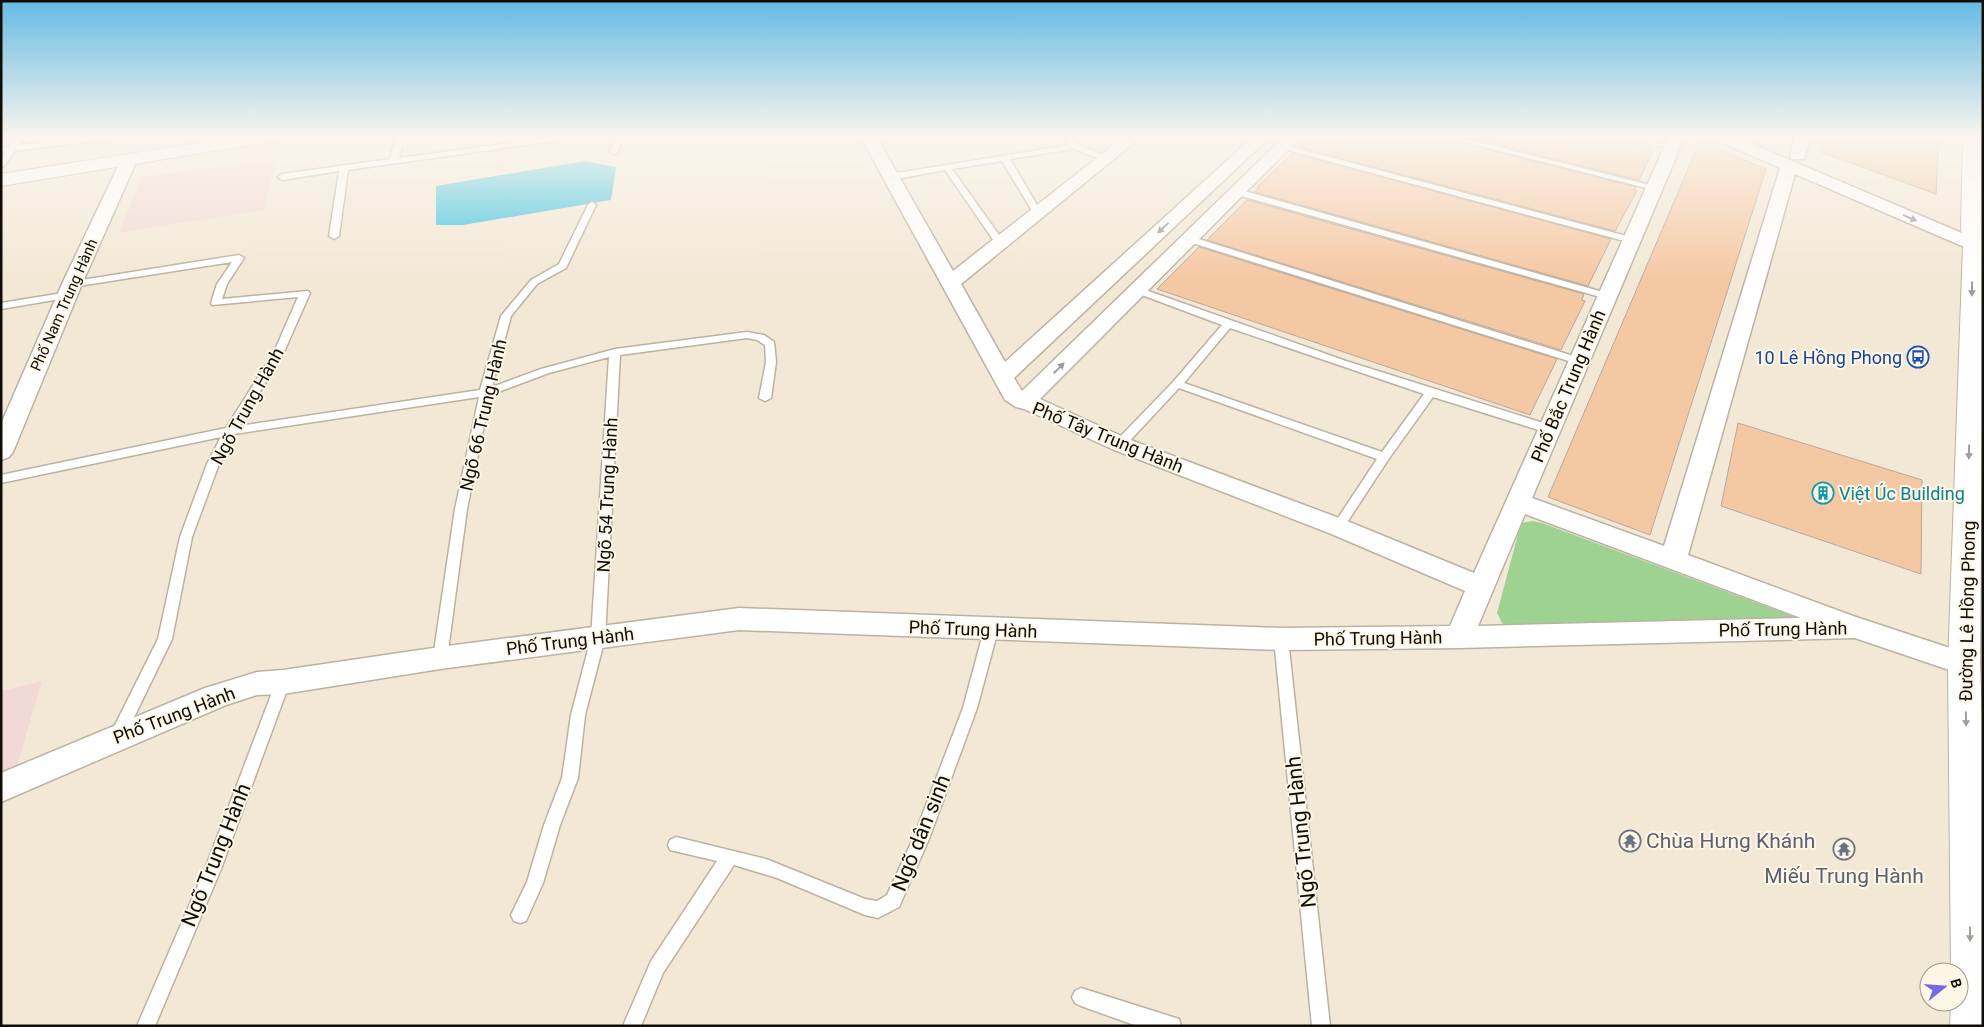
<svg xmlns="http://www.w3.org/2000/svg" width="1984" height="1027" font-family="Roboto,sans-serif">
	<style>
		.education { fill: #f3d9d5 }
		.green { fill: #9dd291 }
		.water { fill: #41c3e1 }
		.building { fill: #f5c8a4; stroke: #b9a99c }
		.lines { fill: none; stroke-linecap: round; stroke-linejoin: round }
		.service-casing { stroke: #bcb2a1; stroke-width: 3 }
		.minor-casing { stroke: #bcb2a1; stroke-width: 3 }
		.tertiary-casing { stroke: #bcb2a1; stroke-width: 2 }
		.primary-casing { stroke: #bcb2a1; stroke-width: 2 }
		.service { fill: #fff; fill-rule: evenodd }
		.minor { fill: #fff; fill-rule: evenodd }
		.tertiary { fill: #fff; fill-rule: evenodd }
		.primary { fill: #fff; fill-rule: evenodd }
		.oneway { fill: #9f9e9c }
		.labels { text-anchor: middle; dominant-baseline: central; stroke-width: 4; stroke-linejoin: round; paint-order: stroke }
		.far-street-label { font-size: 15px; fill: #100d07; stroke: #fef6e7 }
		.transit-label { font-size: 18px; fill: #164399; stroke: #fef6e7; text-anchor: end }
		.street-label { font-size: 18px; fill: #100d07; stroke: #fef6e7 }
		.culture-label { font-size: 18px; fill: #0d838f; stroke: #fef6e7; text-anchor: start }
		.near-street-label { font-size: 21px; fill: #100d07; stroke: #fef6e7 }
		.near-worship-label { font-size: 21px; fill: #5b616d; stroke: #fef6e7; text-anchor: start }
	</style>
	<rect width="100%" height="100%" fill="#f3e8d6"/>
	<g class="education">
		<polygon points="131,136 239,136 126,153"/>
		<polygon points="277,159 263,210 119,233 142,177"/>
		<polygon points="42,681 16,769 1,773 1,691"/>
	</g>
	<polygon class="green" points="1533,521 1542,523 1797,618 1511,630 1502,623 1497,613 1521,523"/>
	<polygon class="water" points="585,161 616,167 611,200 463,225 436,225 436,186"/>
	<g class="building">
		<polygon points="1312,136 1440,136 1442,138 1636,187 1634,190 1637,191 1615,231 1299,147"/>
		<polygon points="1460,136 1596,136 1654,149 1639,180"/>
		<polygon points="1825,136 1939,136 1936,194 1821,152"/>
		<polygon points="1700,141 1766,169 1650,535 1548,497"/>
		<polygon points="1293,153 1611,239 1588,286 1255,192 1259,187 1257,187"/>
		<polygon points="1247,200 1584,294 1582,300 1585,301 1561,350 1207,240"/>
		<polygon points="1199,247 1557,359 1530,415 1157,289"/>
		<polygon points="1738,423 1922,480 1921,574 1721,506"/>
	</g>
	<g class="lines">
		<g class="service-casing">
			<g id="service">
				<polygon points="15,136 23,136 18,145 100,136 120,136 116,138 15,151 4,166 1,166 1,158 6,152 1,152 1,148 10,147"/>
				<polygon points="396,136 404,136 399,158 561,136 579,136 575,138 348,170 339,236 334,239 329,236 339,171 282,180 278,177 282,174 390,159"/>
				<polygon points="612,136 620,136 622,141 618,152 614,154 610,152 614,141"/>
				<polygon points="1062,136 1070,136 1078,144 1110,158 1103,160 1074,149 1010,159 1041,212 1040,214 1034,214 1002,161 952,169 1004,242 999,245 996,244 945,170 891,180 887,177 891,174 1069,145"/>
				<polygon points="1442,136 1454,136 1658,187 1654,190"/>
				<polygon points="1618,136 1631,136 1675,147 1671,149"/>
				<polygon points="1280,144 1634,238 1636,240 1631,243 1628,242 1280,148"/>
				<polygon points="1237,189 1610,294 1612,296 1610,298 1604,298 1234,194 1234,190"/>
				<polygon points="592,202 596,205 566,268 537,284 511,316 492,387 541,369 615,349 747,332 764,335 774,342 776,362 771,398 765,401 759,398 766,362 765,345 757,340 747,338 620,355 605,638 585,715 578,778 560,825 543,883 526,921 520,923 514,921 511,915 527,882 544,825 562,778 571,715 591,638 609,357 549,373 490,395 467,509 447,658 445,662 440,664 435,662 433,658 455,509 479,397 234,434 219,464 192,537 172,639 123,740 118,741 113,740 110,735 158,639 180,537 207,464 221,437 1,483 1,475 226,428 274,352 298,297 212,305 211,303 217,284 232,262 72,287 69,286 69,282 239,255 244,258 227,284 222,299 308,291 310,293 284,352 239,426 480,390 501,316 531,280 559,264 588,205"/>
				<polygon points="1189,236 1583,359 1584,361 1583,363 1575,363 1186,241 1184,239"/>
				<path d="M1137,287l209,74 207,65 2,3 -2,3h-8l-112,-35 -45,63 -46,70h-8l-2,-3 2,-3 43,-65 -198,-71 -55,59h-8l-2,-3 2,-3 57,-59 49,-57 -88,-33v-4zM1230,328l194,66 -42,58 -198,-69z"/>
				<polygon points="69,292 74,295 72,297 1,309 1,303"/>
				<polygon points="991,625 996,626 998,630 977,708 929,839 899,907 878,918 865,915 777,878 734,865 663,973 641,1026 623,1026 651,961 717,861 670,850 668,845 670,840 676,837 766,859 865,899 877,901 887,895 913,839 963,708 984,630 986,626"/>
				<polygon points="1281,634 1286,635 1288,639 1330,1026 1312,1026 1274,639 1276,635"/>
				<polygon points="283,676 288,678 290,682 221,869 155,1026 137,1026 205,869 276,682 278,678"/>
				<polygon points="1081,988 1179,1019 1181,1026 1137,1026 1081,1006 1075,1003 1072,997 1075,991"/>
			</g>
		</g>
		<g class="minor-casing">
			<g id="minor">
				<path d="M860,136h16l77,135 172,-135h17l-181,148 44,78 249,-226h17l-257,242 8,13 263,-255h17l-262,263 88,40 219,82 127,52 195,-437h16l-153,362 132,48 116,-378 -66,-29 -2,-3h21l250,106v13l-188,-81 -107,381 165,61 121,40 4,8 -4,8 -10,3 -109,-37 -396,10 -178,2 -542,-20 -299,39 -157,25 -26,1 -31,10 -225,97v-29l204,-85 52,-16 26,-2 157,-23 299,-39 542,20 169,-2 15,-35 -136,-58 -217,-84 -88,-40 -8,-2 -11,-7zM1525,514l276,104 -323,8z"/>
				<polygon points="1795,136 1811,136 1804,159 1792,159 1790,156"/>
				<polygon points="129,155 135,157 137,160 82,284 13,452 9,457 1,460 1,424 62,284 121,160 123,157"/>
			</g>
		</g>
		<g class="tertiary-casing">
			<polygon id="tertiary" points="244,136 283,136 280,140 274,141 1,186 1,174"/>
		</g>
		<g class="primary-casing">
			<polygon id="primary" points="1963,136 1981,136 1983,299 1980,664 1983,743 1983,1026 1950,1026 1951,1002 1959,1002 1959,972 1951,972 1948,664 1963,245 1961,227"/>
		</g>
		<use href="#service" class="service"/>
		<use href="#minor" class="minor"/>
		<use href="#tertiary" class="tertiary"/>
		<use href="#primary" class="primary"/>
	</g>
	<defs><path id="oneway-solid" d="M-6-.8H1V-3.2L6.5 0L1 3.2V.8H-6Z" transform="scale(1.25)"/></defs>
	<g class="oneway">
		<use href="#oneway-solid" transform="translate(1910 218) rotate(24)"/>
		<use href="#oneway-solid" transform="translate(1163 228) rotate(137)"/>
		<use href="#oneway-solid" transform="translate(1972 289) rotate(91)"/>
		<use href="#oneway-solid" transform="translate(1059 368) rotate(-45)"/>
		<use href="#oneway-solid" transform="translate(1969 452) rotate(91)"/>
		<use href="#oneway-solid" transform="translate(1966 719) rotate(89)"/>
		<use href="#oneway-solid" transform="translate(1970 934) rotate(90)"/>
	</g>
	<linearGradient id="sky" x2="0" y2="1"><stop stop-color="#65bae5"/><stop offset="0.49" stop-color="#faf5ed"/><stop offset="1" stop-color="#faf5ed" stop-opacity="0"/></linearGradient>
	<rect width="1984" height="279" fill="url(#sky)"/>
	<defs>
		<g id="bus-ring" transform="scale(1.125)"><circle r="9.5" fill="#fef6e7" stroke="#1a4fb4" stroke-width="1.5"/><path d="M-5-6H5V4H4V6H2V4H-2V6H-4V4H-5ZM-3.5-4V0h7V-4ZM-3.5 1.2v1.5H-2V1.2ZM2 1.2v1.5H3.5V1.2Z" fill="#1a4fb4"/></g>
		<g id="building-ring" transform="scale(1.125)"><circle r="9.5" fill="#fef6e7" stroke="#0f9aa8" stroke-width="1.5"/><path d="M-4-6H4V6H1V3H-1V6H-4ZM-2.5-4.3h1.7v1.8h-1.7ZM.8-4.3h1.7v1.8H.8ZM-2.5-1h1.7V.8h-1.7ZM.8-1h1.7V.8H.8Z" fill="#0f9aa8"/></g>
		<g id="temple-ring" transform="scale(1.125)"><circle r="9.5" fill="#fef6e7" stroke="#6b7280" stroke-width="1.5"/><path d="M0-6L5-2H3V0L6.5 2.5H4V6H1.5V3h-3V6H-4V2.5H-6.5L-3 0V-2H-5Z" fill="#6b7280"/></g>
	</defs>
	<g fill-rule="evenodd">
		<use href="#bus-ring" x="1918" y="357"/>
		<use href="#building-ring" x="1823" y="493"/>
		<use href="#temple-ring" x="1630" y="841"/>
		<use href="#temple-ring" x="1844" y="849"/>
	</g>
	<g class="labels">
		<g class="far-street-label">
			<text transform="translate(64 305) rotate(-66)">Phố Nam Trung Hành</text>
		</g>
		<g class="transit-label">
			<text x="1902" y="357">10 Lê Hồng Phong</text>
		</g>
		<g class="street-label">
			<text transform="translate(1568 386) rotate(-67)">Phố Bắc Trung Hành</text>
			<text transform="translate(247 406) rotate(-61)">Ngõ Trung Hành</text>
			<text transform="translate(483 415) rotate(-77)">Ngõ 66 Trung Hành</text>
			<text transform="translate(1108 437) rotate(22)">Phố Tây Trung Hành</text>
			<text transform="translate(607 495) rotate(-87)">Ngõ 54 Trung Hành</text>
			<text transform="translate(1967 611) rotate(-89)">Đường Lê Hồng Phong</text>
			<text transform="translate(973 629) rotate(2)">Phố Trung Hành</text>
			<text transform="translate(1783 629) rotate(-1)">Phố Trung Hành</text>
			<text transform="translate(1378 638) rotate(-1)">Phố Trung Hành</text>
			<text transform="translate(570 641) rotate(-7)">Phố Trung Hành</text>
			<text transform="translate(174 715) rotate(-21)">Phố Trung Hành</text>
		</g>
		<g class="culture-label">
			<text x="1839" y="493">Việt Úc Building</text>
		</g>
		<g class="near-street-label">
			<text transform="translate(1301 832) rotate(-96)">Ngõ Trung Hành</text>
			<text transform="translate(921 833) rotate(-68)">Ngõ dân sinh</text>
			<text transform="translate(216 855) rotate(-68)">Ngõ Trung Hành</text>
		</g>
		<g class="near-worship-label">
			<text x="1646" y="841">Chùa Hưng Khánh</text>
			<text x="1844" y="876" text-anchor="middle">Miếu Trung Hành</text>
		</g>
	</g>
	<rect width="1984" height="1027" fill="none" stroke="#100d07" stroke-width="5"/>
	<g transform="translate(1944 987) rotate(73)"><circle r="24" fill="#fef6e7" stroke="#9f998d"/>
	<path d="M0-4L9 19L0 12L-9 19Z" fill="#766be6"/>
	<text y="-8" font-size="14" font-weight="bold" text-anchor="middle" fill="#100d07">B</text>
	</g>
</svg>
